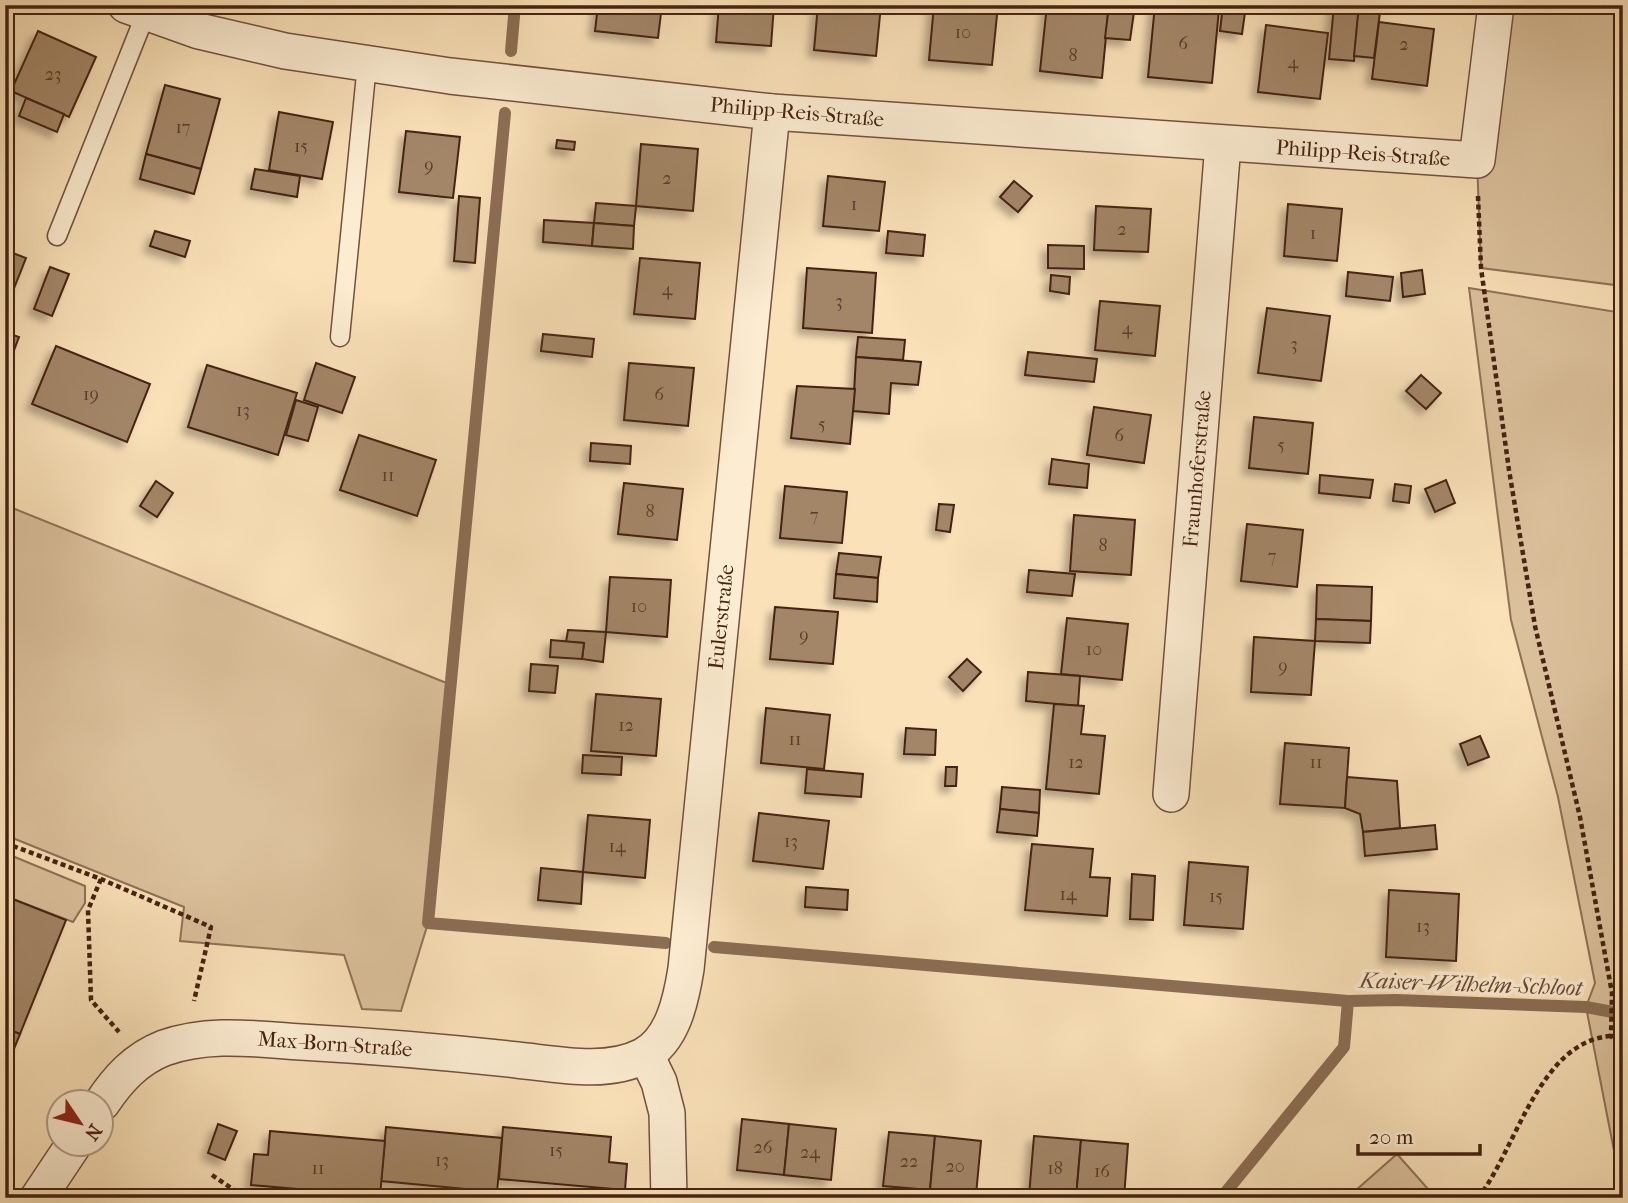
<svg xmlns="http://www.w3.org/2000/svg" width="1628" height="1203" font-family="'IM FELL French Canon',serif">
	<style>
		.green { fill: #dbc19c; stroke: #907257; stroke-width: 2 }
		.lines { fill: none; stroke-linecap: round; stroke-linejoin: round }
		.stream { stroke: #8c6e54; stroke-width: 12 }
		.building { fill: #a38668; stroke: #452312; stroke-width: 2; filter: url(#shadow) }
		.service-casing { stroke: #72523c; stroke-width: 21 }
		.minor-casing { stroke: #72523c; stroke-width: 38 }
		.path { stroke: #452312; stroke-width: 4.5; stroke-dasharray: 5 3.5; stroke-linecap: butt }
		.service { stroke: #fcecd1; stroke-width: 18 }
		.minor { stroke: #fcecd1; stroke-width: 35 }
		.labels { text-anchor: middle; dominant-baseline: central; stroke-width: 7; stroke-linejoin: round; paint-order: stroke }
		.number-label { font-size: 18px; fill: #5c3c28 }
		.street-label { font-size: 21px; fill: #452312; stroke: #fcecd1 }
		.water-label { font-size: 23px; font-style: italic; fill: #694833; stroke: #fcecd1 }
	</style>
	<defs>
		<filter id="shadow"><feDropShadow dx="-6" dy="6" stdDeviation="3.5" flood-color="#0004"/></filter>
	</defs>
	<rect width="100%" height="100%" fill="#fae1b8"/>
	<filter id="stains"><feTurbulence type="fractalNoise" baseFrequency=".00286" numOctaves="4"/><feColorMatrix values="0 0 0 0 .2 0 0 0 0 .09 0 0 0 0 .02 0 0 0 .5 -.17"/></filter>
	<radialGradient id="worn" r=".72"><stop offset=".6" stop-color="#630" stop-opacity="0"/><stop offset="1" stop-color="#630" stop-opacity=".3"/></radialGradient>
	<g class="green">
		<polygon points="1496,5 1623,5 1623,286 1481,268 1477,160"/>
		<polygon points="1469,288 1623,313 1623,1014 1592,1009 1623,1020 1623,1197 1586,1007 1595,983 1558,797 1511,620"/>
		<polygon points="5,505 449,684 428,923 401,1011 362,1009 344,955 180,941 184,907 5,835"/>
		<polygon points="5,853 85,886 85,903 73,922 5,896"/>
		<polygon points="1397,1154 1436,1198 1347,1198"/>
	</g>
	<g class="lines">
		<g class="stream">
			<polyline points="511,51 515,5"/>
			<polyline points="505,113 428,923 666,943"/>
			<polyline points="714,947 1348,1001"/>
			<polyline points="1221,1198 1344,1047 1348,1001 1396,1000 1586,1007 1623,1014"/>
		</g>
	</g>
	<g class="building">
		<polygon points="598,5 662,5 658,38 595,31"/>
		<polygon points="719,5 774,5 771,46 716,42"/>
		<polygon points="818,5 881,5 876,56 814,50"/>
		<polygon points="934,5 998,5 992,65 929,60"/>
		<polygon points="1047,5 1109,5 1102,78 1040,71"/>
		<polygon points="1109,5 1135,5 1130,40 1105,38"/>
		<polygon points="1155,5 1219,9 1212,83 1148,77"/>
		<polygon points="1223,5 1246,5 1242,34 1220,31"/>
		<polygon points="1334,5 1359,5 1354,61 1329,59"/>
		<polygon points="1359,5 1381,5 1374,58 1354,56"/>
		<polygon points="1379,22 1434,29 1427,86 1372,79"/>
		<polygon points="1266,25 1328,33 1320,99 1258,92"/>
		<polygon points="38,31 96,57 69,117 11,91"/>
		<polygon points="165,85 220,99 201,169 146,154"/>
		<polygon points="26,98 64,114 57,132 19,116"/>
		<polygon points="279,112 333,122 322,179 269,170"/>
		<polygon points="406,131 460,137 453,198 399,192"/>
		<polygon points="557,140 575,142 574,150 556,148"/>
		<polygon points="641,144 698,149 693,211 636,206"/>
		<polygon points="146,154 201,169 194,194 140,179"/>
		<polygon points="255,169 300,176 297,197 251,189"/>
		<polygon points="828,176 885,182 879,231 823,226"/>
		<polygon points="1014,181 1032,196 1018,212 1000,197"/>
		<polygon points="459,196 480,198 475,263 454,261"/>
		<polygon points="596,203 636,206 634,226 594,223"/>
		<polygon points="1288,204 1342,209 1337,261 1284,256"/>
		<polygon points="1096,206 1151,209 1148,252 1094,250"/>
		<polygon points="544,220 594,223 592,246 543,242"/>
		<polygon points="594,223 634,226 633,249 592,246"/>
		<polygon points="155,231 190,241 185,257 150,246"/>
		<polygon points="888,231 925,235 923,256 886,253"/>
		<polygon points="1048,245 1084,246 1084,269 1048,268"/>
		<polygon points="5,250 26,258 5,311"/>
		<polygon points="640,258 700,263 695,319 634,314"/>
		<polygon points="50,267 69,274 52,316 34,309"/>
		<polygon points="807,268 876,273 872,333 803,328"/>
		<polygon points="1422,270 1425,294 1403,297 1401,273"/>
		<polygon points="1348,272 1393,277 1390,301 1346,296"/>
		<polygon points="1051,275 1070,277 1069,294 1050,291"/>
		<polygon points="1100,301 1160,306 1155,356 1095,350"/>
		<polygon points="1267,308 1330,316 1321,381 1258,373"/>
		<polygon points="5,332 19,337 5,374"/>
		<polygon points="543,334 594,339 592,357 541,351"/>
		<polygon points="858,337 905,340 903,360 856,357"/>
		<polygon points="56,346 150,384 127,442 32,404"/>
		<polygon points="1028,352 1097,359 1094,382 1025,375"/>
		<polygon points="856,357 921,362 918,385 891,383 889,414 853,411"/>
		<polygon points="316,363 355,377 342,413 304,400"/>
		<polygon points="629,363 694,368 688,426 624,420"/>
		<polygon points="207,365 297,393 278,455 188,427"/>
		<polygon points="1421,375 1441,393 1426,409 1406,391"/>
		<polygon points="797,386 855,389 850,444 791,438"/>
		<polygon points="296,400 318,407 308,441 286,435"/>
		<polygon points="1094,407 1151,415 1144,463 1087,455"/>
		<polygon points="1254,417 1313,423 1308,474 1249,468"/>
		<polygon points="359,435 436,460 417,516 340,490"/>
		<polygon points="591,443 631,446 630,464 590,461"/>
		<polygon points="1052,459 1089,464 1087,488 1049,484"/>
		<polygon points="1320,475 1373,480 1370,498 1319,493"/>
		<polygon points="1446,480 1455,503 1435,512 1425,489"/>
		<polygon points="156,481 173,493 157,517 140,506"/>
		<polygon points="624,483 683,489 677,540 618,534"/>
		<polygon points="1395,484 1411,486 1409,503 1393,501"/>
		<polygon points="785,486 847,492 842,543 780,538"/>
		<polygon points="939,504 954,505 950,532 936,530"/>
		<polygon points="1074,515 1135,520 1131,575 1070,571"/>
		<polygon points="1247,524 1303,530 1297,587 1241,581"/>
		<polygon points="839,553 881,557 878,578 836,574"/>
		<polygon points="1029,570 1075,574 1072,596 1027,592"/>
		<polygon points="836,574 878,578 877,602 834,598"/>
		<polygon points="610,577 671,580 667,637 606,632"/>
		<polygon points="1317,585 1372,587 1371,621 1316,619"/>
		<polygon points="775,607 838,612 833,664 770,659"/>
		<polygon points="1067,618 1128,624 1122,680 1061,674"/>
		<polygon points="1316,619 1371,621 1370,643 1315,641"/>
		<polygon points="568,630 606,632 603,662 582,659 584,643 566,642"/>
		<polygon points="1254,637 1315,641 1311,695 1251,692"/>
		<polygon points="551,640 584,643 582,659 550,657"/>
		<polygon points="967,659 981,672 963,691 949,677"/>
		<polygon points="531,664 558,666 555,693 529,691"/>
		<polygon points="1028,672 1080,676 1078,706 1026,701"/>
		<polygon points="596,694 661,699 656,756 591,751"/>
		<polygon points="1054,704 1084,706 1081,734 1105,736 1099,794 1046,789"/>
		<polygon points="766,708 830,715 824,769 761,763"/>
		<polygon points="906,728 936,730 935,755 904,754"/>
		<polygon points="1480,736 1489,757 1468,765 1460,744"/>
		<polygon points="1285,743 1349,748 1345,808 1280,804"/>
		<polygon points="583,755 622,757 621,775 582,773"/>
		<polygon points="946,767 957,767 956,786 945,786"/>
		<polygon points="807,769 863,774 861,797 805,793"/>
		<polygon points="1347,777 1397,781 1400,828 1363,832 1360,814 1345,808"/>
		<polygon points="1002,787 1040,790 1039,813 1000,809"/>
		<polygon points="1000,809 1039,813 1037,836 997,832"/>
		<polygon points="759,813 829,821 823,869 753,861"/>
		<polygon points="588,815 650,820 645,878 583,872"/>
		<polygon points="1435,825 1437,849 1365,856 1363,832"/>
		<polygon points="1032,844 1093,849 1090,877 1110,878 1107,916 1025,910"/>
		<polygon points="1189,862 1248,867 1243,929 1184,925"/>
		<polygon points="541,868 583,872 581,904 538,900"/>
		<polygon points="1132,874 1155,876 1153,920 1130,919"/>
		<polygon points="806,887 848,890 847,910 805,907"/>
		<polygon points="1389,890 1459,894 1456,961 1386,957"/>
		<polygon points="5,896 66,920 20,1034 5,1028"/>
		<polygon points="5,1028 20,1034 5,1071"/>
		<polygon points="742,1119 789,1124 784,1175 737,1170"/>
		<polygon points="218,1124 237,1131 225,1160 208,1153"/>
		<polygon points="789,1124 836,1129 831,1180 784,1175"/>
		<polygon points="386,1127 502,1138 497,1192 381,1181"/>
		<polygon points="503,1127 611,1137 609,1162 627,1164 625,1190 499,1179"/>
		<polygon points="270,1131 385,1141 380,1196 251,1185 254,1154 268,1155"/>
		<polygon points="889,1132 935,1136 930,1190 883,1186"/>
		<polygon points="935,1136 981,1141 976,1195 930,1190"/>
		<polygon points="1034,1136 1081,1140 1076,1198 1029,1196"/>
		<polygon points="1081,1140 1128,1144 1124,1198 1076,1198"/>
	</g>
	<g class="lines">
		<g class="service-casing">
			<g id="service">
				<polyline points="57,236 146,13"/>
				<polyline points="340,337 367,64"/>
			</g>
		</g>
		<g class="minor-casing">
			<g id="minor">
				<polyline points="126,5 199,31 285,51 450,76 772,112 1477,160 1496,5"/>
				<polyline points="1171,794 1223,144"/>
				<polyline points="646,1055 659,1082 667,1113 669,1198"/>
				<path d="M102,1103c16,-24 34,-44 62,-55 45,-16 91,-9 137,-6 72,4 144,10 216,18 39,4 89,15 126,-4 30,-16 38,-56 43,-87l86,-857"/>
				<polyline points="38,1198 74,1144"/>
			</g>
		</g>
		<g class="path">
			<polyline points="1478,196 1481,268 1509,470 1535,626 1580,817 1612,993 1611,1036 1623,1050"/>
			<polyline points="5,843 101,879 211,927 194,1001"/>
			<polyline points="101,879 88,910 91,1000 119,1032"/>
			<polyline points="212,1175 246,1198"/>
			<path d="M1478,1198c38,-48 61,-157 133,-162"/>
		</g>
		<use href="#service" class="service"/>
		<use href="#minor" class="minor"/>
	</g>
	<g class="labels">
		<g class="number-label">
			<text x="963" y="32">10</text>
			<text x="1183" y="43">6</text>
			<text x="1404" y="44">2</text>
			<text x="1073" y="55">8</text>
			<text x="1293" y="62">4</text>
			<text x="53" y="74">23</text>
			<text x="183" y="127">17</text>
			<text x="301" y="146">15</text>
			<text x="429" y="165">9</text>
			<text x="667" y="178">2</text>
			<text x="854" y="204">1</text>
			<text x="1122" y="229">2</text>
			<text x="1313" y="233">1</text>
			<text x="667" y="289">4</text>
			<text x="839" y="301">3</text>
			<text x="1127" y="328">4</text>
			<text x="1294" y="344">3</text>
			<text x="91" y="394">19</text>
			<text x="659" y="394">6</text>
			<text x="243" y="410">13</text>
			<text x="822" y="424">5</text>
			<text x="1119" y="435">6</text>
			<text x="1281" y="445">5</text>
			<text x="388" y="475">11</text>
			<text x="650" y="511">8</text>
			<text x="814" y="515">7</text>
			<text x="1103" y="545">8</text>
			<text x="1272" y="556">7</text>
			<text x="639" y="606">10</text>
			<text x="804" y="635">9</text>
			<text x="1094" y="649">10</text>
			<text x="1283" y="666">9</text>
			<text x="626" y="725">12</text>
			<text x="795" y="739">11</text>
			<text x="1076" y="762">12</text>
			<text x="1316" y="762">11</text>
			<text x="791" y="841">13</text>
			<text x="617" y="846">14</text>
			<text x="1068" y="894">14</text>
			<text x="1216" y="896">15</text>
			<text x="1423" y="926">13</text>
			<text x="763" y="1147">26</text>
			<text x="556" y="1150">15</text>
			<text x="810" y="1152">24</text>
			<text x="442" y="1160">13</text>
			<text x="909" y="1161">22</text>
			<text x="955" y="1166">20</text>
			<text x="318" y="1168">11</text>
			<text x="1055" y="1168">18</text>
			<text x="1102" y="1171">16</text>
		</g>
		<g class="street-label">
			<text transform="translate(797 112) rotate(5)">Philipp-Reis-Straße</text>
			<text transform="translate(1363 153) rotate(4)">Philipp-Reis-Straße</text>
			<text transform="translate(1197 469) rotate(-85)">Fraunhoferstraße</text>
			<text transform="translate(721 617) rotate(-84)">Eulerstraße</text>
			<text transform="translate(335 1044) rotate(4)">Max-Born-Straße</text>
		</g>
		<g class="water-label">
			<text transform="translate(1471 984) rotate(2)">Kaiser-Wilhelm-Schloot</text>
		</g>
	</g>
	<rect width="1628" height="1203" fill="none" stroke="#fae1b8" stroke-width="28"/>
	<rect x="7" y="7" width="1614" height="1189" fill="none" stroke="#452312" stroke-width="3.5"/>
	<rect x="14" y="14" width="1600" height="1175" fill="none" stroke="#452312" stroke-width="2"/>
	<g transform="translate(80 1123) rotate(125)"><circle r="33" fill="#fcecd1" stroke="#b39c85" stroke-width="2"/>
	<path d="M0-5L12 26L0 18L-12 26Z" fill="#8f2418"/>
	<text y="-10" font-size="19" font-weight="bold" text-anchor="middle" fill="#452312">N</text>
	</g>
	<path d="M1358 1144v10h122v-10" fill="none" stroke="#452312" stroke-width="3.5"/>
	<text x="1369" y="1144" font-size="21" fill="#452312" stroke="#fcecd1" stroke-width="5" paint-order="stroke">20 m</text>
	<rect width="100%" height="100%" filter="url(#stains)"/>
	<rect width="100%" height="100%" fill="url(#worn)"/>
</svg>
